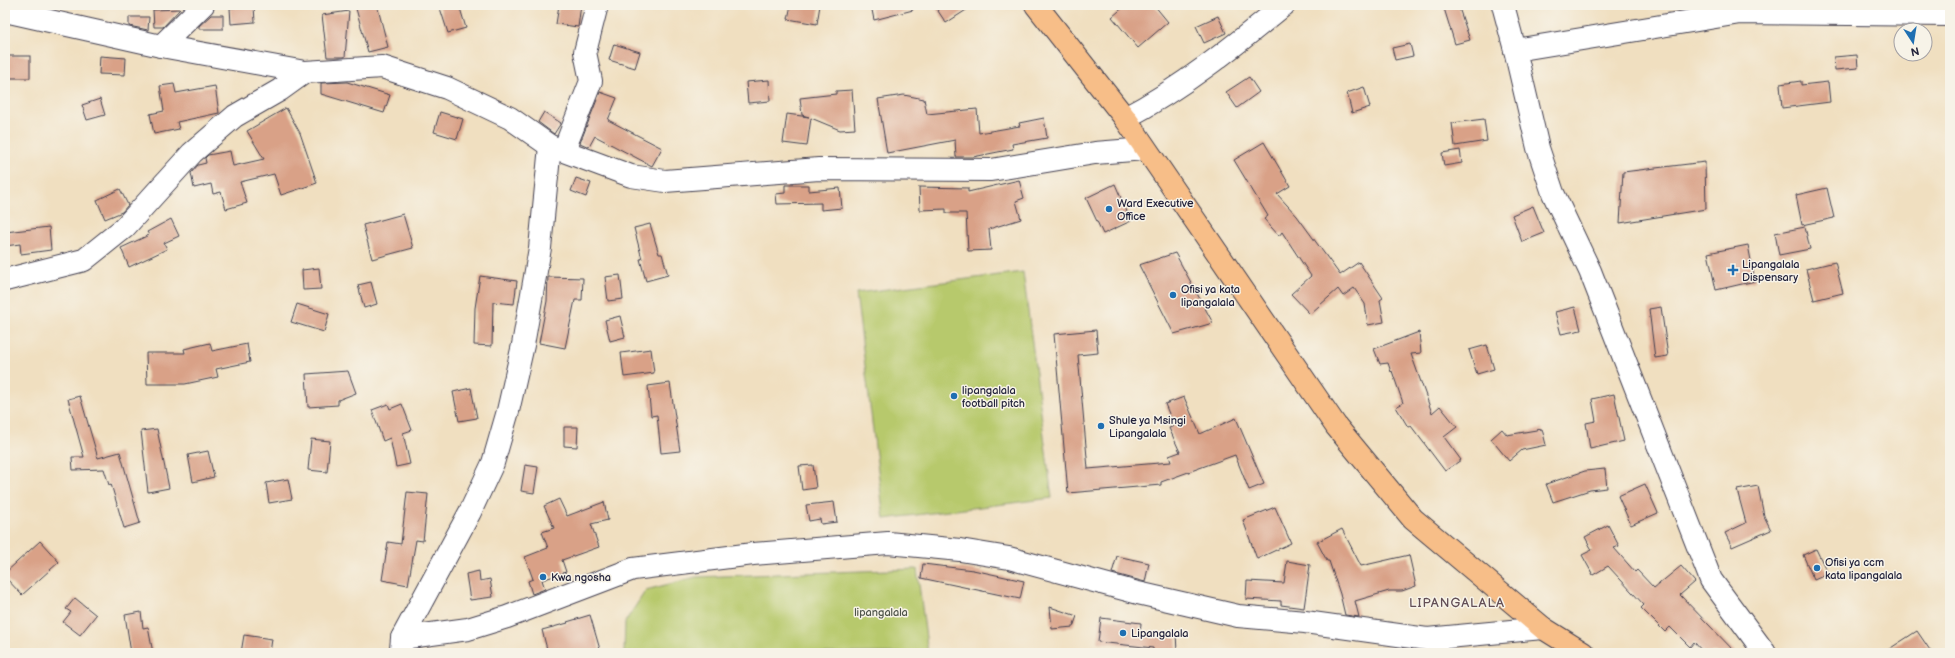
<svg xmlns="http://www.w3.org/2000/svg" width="1955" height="658" font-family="'Balsamiq Sans',sans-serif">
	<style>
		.green { fill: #b7c96c; stroke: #6c7654 }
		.building { fill: #d9a187 }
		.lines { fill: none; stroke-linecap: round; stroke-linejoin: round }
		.minor-casing { stroke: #413e4f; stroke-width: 24 }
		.major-casing { stroke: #413e4f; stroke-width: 24 }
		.minor { stroke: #fff; stroke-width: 22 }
		.major { stroke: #f7be88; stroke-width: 22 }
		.poi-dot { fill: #1f6fb2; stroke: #f7f3e8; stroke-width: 1.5 }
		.labels { text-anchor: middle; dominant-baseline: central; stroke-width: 3; stroke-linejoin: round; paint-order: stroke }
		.poi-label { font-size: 11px; fill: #22223b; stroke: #f7f3e8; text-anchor: start }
		.park-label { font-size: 11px; fill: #4f544a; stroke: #f7f3e8 }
		.quarter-label { font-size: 13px; letter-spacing: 1px; fill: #624e56; stroke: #f7f3e8 }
	</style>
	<rect width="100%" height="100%" fill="#f7f3e8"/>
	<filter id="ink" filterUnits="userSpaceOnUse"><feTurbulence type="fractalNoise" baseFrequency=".025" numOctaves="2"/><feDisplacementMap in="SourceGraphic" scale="8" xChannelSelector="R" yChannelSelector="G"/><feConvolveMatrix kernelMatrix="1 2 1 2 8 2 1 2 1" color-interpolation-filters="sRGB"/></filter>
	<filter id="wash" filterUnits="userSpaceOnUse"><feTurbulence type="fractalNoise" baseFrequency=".012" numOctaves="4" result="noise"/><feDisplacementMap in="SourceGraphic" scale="16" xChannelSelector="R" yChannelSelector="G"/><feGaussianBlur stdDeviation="0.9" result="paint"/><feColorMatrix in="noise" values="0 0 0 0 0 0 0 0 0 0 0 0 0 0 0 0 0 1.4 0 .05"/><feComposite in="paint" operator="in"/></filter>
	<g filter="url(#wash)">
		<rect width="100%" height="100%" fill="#f0dfc0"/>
		<g class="green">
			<polygon points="1023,272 1052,498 884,519 856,293"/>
			<polygon points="917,569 928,653 624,653 625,622 646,590 696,577"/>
		</g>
		<g id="blocks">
			<g class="building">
				<polygon points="355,5 377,5 388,47 368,52"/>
				<polygon points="439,5 459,5 466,28 448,33"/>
				<polygon points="559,5 581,5 578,27 556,24"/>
				<polygon points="791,5 820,5 817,24 788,19"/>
				<polygon points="871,5 912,5 913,10 874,20"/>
				<polygon points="934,5 974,5 946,23"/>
				<polygon points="1126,5 1154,5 1168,22 1138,48 1112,17"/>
				<polygon points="1443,5 1458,5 1470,40 1455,44"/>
				<polygon points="254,6 255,22 231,24 230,8"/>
				<polygon points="180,9 163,27 154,27 153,10"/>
				<polygon points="349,11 345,57 327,57 322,15"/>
				<polygon points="211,15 223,15 223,29 199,29 199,26"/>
				<polygon points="1218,16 1226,33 1204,43 1196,26"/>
				<polygon points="129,17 149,17 148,30 129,26"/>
				<polygon points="614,44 640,52 635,68 609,60"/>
				<polygon points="1410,44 1413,56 1395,60 1392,48"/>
				<polygon points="1857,55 1858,68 1835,70 1834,57"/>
				<rect x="5" y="56" width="25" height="22"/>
				<polygon points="100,56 126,58 125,75 99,74"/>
				<polygon points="1249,77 1259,92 1237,108 1226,92"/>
				<polygon points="769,80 770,101 748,103 746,82"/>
				<polygon points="1801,81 1801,85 1828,82 1830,102 1782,108 1780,84"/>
				<polygon points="347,82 390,95 384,113 321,94 321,83"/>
				<polygon points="174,84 176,93 215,86 219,113 177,122 179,129 154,134 150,114 164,111 160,86"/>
				<polygon points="1364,87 1370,107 1352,113 1347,93"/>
				<polygon points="852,90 855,129 840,130 811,118 807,146 783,143 787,114 809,117 802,115 800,98 836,94 836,91"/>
				<polygon points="600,92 617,98 608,120 662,148 652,166 595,136 589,147 580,143"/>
				<polygon points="904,95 924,99 927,114 977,109 979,133 1020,126 1019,123 1044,118 1047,138 1012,144 1013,149 973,157 956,157 955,140 887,153 878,99"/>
				<polygon points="100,99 105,115 87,120 82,105"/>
				<polygon points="286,108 300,133 317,183 281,195 274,174 240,182 247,203 226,209 221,192 213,194 211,184 194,188 191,173 198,165 206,163 205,158 208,155 230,151 233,166 264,159 247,131"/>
				<polygon points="440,112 463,119 457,139 434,132"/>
				<polygon points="544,112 561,123 554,134 538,122"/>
				<polygon points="1484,119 1487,141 1455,146 1452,123"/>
				<polygon points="1264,142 1290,186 1277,194 1297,216 1340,275 1359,262 1383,298 1380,300 1384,322 1368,325 1365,304 1354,288 1343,296 1338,289 1310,314 1291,294 1311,276 1282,232 1279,236 1264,219 1268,216 1234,160"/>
				<polygon points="1460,150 1462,163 1444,166 1442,153"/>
				<polygon points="1705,162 1706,209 1620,223 1623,172"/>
				<polygon points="576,178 591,183 586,197 571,191"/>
				<polygon points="1019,180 1024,198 1016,201 1021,219 989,229 991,250 968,251 966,213 946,213 946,209 920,210 919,187 968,188 968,192"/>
				<polygon points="1115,184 1131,221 1103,234 1086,198"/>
				<polygon points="785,185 809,185 809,191 840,188 842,208 821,210 821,203 777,204 776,194 785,193"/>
				<polygon points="1827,188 1834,218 1802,225 1796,195"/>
				<polygon points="120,189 128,205 122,212 105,219 97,200"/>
				<polygon points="1533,206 1544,233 1522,242 1512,215"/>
				<polygon points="403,214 413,248 372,259 363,225"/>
				<polygon points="171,219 179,236 164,243 167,249 129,267 121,248 149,235 147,232"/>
				<polygon points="650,224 659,254 662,254 668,275 646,281 640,259 642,259 634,228"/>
				<polygon points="49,227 51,250 21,254 20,244 5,246 5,232"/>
				<polygon points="1805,227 1810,249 1779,255 1775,233"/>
				<polygon points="1748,245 1755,281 1716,290 1708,253"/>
				<polygon points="1175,253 1213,323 1174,334 1139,265"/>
				<polygon points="1835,262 1843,293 1814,300 1806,269"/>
				<polygon points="319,268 321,289 303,290 302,270"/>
				<polygon points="620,275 623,299 608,301 605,277"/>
				<polygon points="480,276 517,281 514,304 493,302 492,346 474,345 475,308"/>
				<polygon points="548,277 583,278 582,300 575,300 565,348 539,343 547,301"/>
				<polygon points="371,282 377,304 364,308 358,285"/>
				<polygon points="297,304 329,314 324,332 291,322"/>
				<polygon points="1575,307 1581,330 1561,334 1555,312"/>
				<polygon points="1661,307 1668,356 1655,358 1649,309"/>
				<polygon points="620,316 625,337 610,341 605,320"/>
				<polygon points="1096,330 1098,353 1078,355 1088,469 1171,462 1169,456 1180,452 1169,428 1174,426 1165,404 1184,397 1200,434 1236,418 1264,484 1249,490 1235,455 1161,482 1161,485 1068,493 1054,334"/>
				<polygon points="1419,332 1421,353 1411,354 1432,413 1440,406 1457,427 1444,437 1461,460 1445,471 1411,426 1408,427 1396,407 1403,403 1392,371 1391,372 1388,363 1380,364 1374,349"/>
				<polygon points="210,343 212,351 247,344 250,362 216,369 218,377 185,384 147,384 146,353 185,353 184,349"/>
				<polygon points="1487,345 1494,369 1477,374 1469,350"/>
				<polygon points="651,349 654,373 624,377 621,353"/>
				<polygon points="348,371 356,393 338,400 338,405 308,407 306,374"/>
				<polygon points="670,383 680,451 661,453 657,415 651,416 648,386"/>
				<polygon points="471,388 477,418 459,421 453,392"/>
				<polygon points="1614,394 1624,441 1590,449 1586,423 1596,421 1592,399"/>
				<polygon points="80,396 98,458 120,452 140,523 124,528 111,484 109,485 104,469 73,470 72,457 84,457 68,399"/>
				<polygon points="388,404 390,409 402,404 412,430 403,433 410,464 396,467 390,438 383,441 372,410"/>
				<polygon points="564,427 578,427 577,447 564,446"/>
				<polygon points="157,429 169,488 148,492 141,431"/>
				<polygon points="1502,429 1507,435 1542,429 1546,445 1522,450 1509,461 1491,439"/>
				<polygon points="311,439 330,441 327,472 308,470"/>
				<polygon points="208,451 214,477 193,482 188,455"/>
				<polygon points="525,465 538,467 534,493 521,491"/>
				<polygon points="813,465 816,488 802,490 799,466"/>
				<polygon points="1605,469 1607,488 1590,490 1553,502 1546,484 1585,471"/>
				<polygon points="288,479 292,499 269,503 266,483"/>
				<polygon points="1645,484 1658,513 1631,525 1618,496"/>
				<polygon points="1758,486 1764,516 1771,530 1732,547 1725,533 1746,523 1737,490"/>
				<polygon points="407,492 428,494 423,541 416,540 408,585 382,580 388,542 401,544"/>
				<polygon points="559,499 567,516 604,502 608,520 591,524 599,547 562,560 566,572 542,580 545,589 532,594 528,581 533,579 525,557 548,548 542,532 554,528 544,506"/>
				<polygon points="834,502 837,522 821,524 820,519 809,521 806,505"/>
				<polygon points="1275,507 1291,543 1257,559 1243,520"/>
				<polygon points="1608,525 1619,546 1614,548 1635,572 1637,570 1654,588 1681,566 1695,582 1680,595 1736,653 1704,653 1694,642 1690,647 1670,627 1665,632 1641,608 1644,605 1608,566 1593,575 1582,555 1592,550 1585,537"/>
				<polygon points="1342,529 1361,566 1409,555 1416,586 1402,591 1389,591 1355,601 1359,617 1345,615 1340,594 1329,561 1327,561 1317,542"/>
				<polygon points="40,541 59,562 22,595 5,577 5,573"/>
				<polygon points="1816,549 1828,574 1814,580 1803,555"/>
				<polygon points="1117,556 1149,563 1145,582 1112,573"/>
				<polygon points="1287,561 1310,565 1304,608 1281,605 1281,601 1246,599 1247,581 1284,583"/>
				<polygon points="923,564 973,570 1024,581 1020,599 921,578"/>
				<polygon points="479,571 480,581 490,579 493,597 470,600 466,574"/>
				<polygon points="75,598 96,615 80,635 63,622 71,612 66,609"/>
				<polygon points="1050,607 1077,616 1073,627 1052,629"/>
				<polygon points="141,612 143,628 148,627 153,653 131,653 125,615"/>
				<polygon points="590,615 601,653 548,653 542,630 568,623 567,622"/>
				<polygon points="1101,618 1141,623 1140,634 1176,632 1177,653 1153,653 1153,648 1098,642"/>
				<polygon points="1917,631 1932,653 1883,653"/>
				<polygon points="244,635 272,639 270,653 241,653"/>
			</g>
		</g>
	</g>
	<g filter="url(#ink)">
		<use href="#blocks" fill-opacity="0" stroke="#413e4f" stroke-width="1"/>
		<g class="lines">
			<g class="minor-casing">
				<g id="minor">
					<polyline points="1503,5 1515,50 1538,148 1553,193 1590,271 1711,580 1765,653"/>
					<polyline points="5,11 161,46 305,72"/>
					<polyline points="161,46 203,5"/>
					<polyline points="1515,50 1740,13 1950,15"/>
					<path d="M1125,118c57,-30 109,-72 159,-113"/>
					<polyline points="564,150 591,81 585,52 597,5"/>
					<polyline points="5,280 84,260 124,228 192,153 235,116 280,90 305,72 382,67 447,88 510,118 550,146 631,176 665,181 819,169 991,170 1095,153 1145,149"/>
					<polyline points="402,638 468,629 507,617 633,569 753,554 888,543 960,550 1009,558 1138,593 1238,616 1305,622 1427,639 1543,628"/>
					<polyline points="401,649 402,638 470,512 493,463 508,411 523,345 540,248 550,146"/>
				</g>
			</g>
			<g class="major-casing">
				<polyline id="major" points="1036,5 1125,118 1336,426 1413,519 1543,628 1583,653"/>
			</g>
			<use href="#minor" class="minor"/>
			<use href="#major" class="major"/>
		</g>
	</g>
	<g class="poi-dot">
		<circle cx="1109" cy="209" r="4"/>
		<path d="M1731 264h4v4h4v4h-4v4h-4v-4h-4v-4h4z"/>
		<circle cx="1173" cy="295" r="4"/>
		<circle cx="954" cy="396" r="4"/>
		<circle cx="1101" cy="426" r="4"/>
		<circle cx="1817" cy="568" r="4"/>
		<circle cx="543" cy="577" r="4"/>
		<circle cx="1123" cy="633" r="4"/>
	</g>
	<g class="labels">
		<g class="poi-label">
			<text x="1117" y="203">Ward Executive<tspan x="1117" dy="13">Office</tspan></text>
			<text x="1742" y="264">Lipangalala<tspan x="1742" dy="13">Dispensary</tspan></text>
			<text x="1181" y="289">Ofisi ya kata<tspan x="1181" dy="13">lipangalala</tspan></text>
			<text x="962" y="390">lipangalala<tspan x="962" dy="13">football pitch</tspan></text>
			<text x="1109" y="420">Shule ya Msingi<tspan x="1109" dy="13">Lipangalala</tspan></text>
			<text x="1825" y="562">Ofisi ya ccm<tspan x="1825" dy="13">kata lipangalala</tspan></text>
			<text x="551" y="577">Kwa ngosha</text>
			<text x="1131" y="633">Lipangalala</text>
		</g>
		<g class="park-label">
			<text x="881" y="612">lipangalala</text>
		</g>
		<g class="quarter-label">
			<text x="1457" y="603">LIPANGALALA</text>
		</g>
	</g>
	<rect width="1955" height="658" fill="none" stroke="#f7f3e8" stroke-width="20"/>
	<g transform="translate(1913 42) rotate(168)"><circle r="19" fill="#f7f3e8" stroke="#a29fa3"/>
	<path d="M0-3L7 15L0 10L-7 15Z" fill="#1f6fb2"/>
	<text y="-6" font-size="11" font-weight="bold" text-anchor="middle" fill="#22223b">N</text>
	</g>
</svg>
